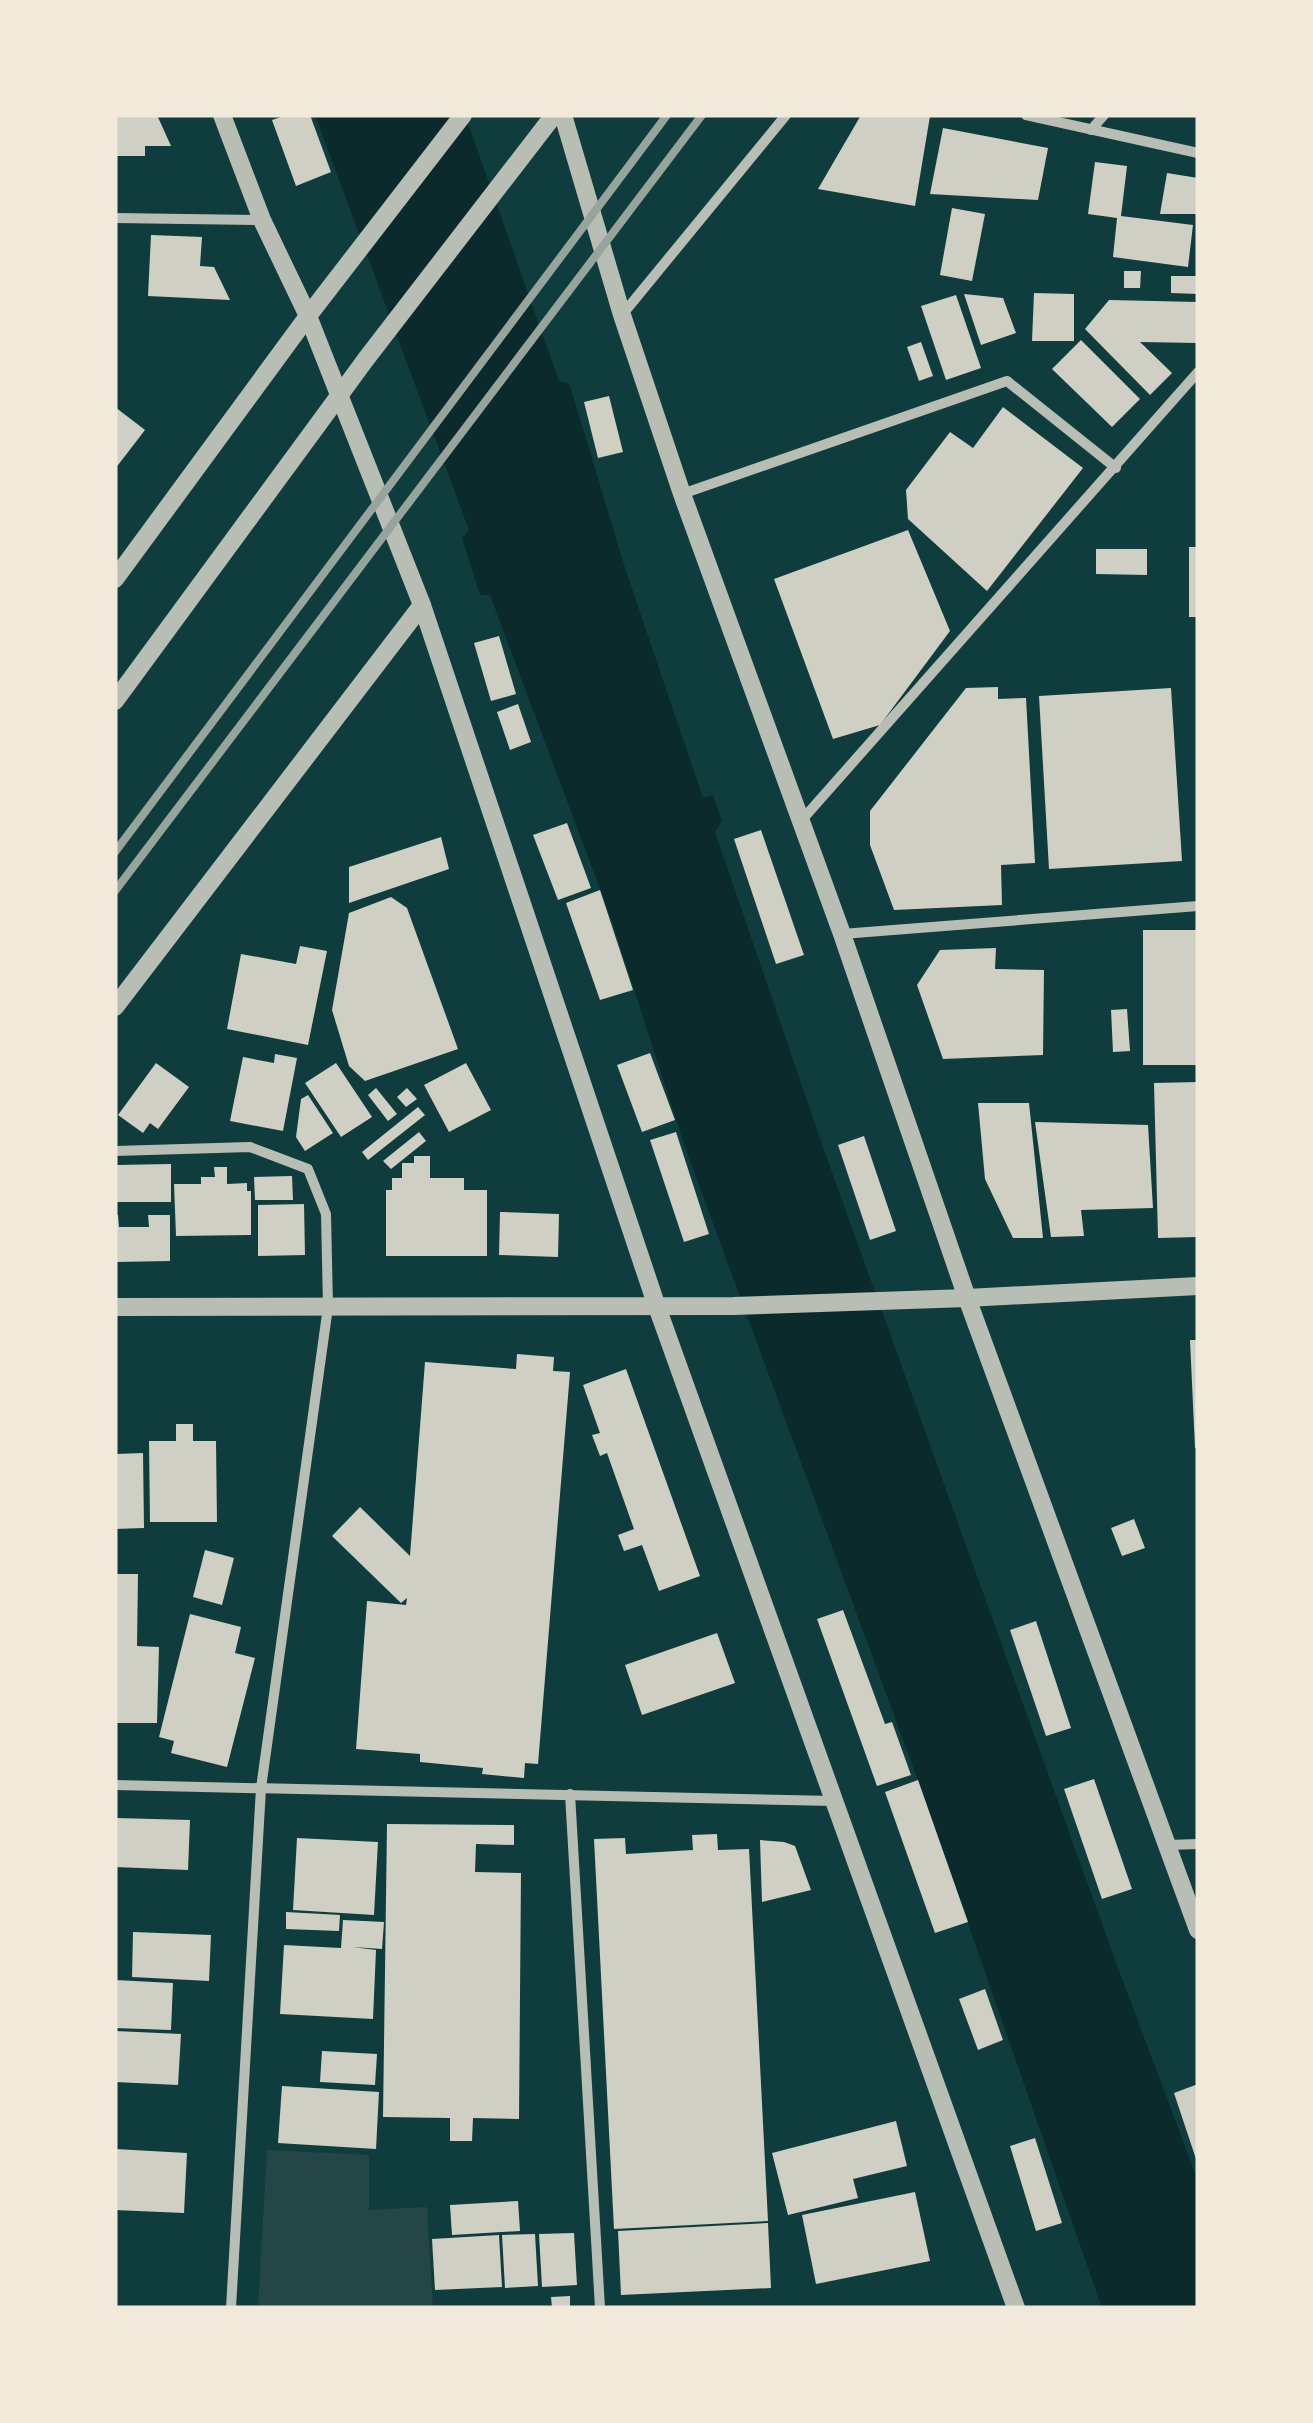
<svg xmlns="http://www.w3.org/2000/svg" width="1313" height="2423" font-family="Roboto,sans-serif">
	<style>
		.green { fill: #244646 }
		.water { fill: #0a2a2b }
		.building { fill: #cfcfc3 }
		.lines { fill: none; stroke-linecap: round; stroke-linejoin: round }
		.minor { stroke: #b8beb3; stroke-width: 10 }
		.tertiary { stroke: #b8beb3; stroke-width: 18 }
		.rail { stroke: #97a49c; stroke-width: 8 }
	</style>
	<rect width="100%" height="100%" fill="#0f3d3e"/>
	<polygon class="green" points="267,2150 369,2155 369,2210 427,2207 433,2308 258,2308"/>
	<polygon class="water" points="315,115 465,115 559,381 569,383 626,571 703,798 713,795 722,821 715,832 824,1150 1115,1960 1198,2181 1198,2308 1102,2308 923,1794 685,1147 612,921 490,595 480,595 462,538 469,530"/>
	<g class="building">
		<polygon points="115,115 157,115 171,146 145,146 145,156 115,156"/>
		<polygon points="287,115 310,115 331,172 296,186 272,120"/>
		<polygon points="861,115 930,116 915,206 818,189"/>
		<polygon points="943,128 1048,148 1038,200 930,194"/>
		<polygon points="1095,162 1127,166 1121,216 1193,225 1188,267 1113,257 1117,218 1088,214"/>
		<polygon points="1167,173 1198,178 1198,214 1160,214"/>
		<polygon points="952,208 985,214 972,281 940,275"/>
		<polygon points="151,235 202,237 200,266 214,267 230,300 148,296"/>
		<polygon points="1124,271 1141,271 1140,288 1124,288"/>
		<polygon points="1171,276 1198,276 1198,294 1171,293"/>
		<polygon points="1034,293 1074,294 1074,341 1032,341"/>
		<polygon points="964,294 1003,298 1016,333 981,345"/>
		<polygon points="956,295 981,368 946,380 921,306"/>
		<polygon points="1109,300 1198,302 1198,343 1140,342 1172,373 1150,395 1085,329"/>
		<polygon points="1081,340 1140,399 1112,427 1052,369"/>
		<polygon points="921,342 933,376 919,381 907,347"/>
		<polygon points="609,396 623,452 598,458 584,402"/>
		<polygon points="115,407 145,430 115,469"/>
		<polygon points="1003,407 1083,468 987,591 908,519 906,490 950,432 973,448"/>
		<polygon points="908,530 950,631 880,725 833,739 774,579"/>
		<rect x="1189" y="547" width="9" height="70"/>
		<polygon points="1096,549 1147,549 1147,575 1096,574"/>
		<polygon points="499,636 516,694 491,701 474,643"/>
		<polygon points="998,687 998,699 1026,698 1035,863 1001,865 1002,905 894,910 870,845 870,811 966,688"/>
		<polygon points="1171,688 1182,861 1049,869 1039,696"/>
		<polygon points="518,704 531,742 510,750 497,712"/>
		<polygon points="567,823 591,888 558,900 533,835"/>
		<polygon points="761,830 804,955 776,964 734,839"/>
		<polygon points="441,837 449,869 349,903 349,867"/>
		<polygon points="600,890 633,990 600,1000 566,903"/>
		<polygon points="391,897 407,908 458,1049 365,1081 349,1066 332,1010 349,913"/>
		<rect x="1143" y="930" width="55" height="135"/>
		<polygon points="300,946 327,951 308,1045 227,1029 241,954 296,964"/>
		<polygon points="996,948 995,969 1044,970 1043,1055 943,1059 917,985 940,950"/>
		<polygon points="1127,1009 1130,1051 1113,1052 1111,1010"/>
		<polygon points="650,1053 675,1120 642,1132 617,1065"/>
		<polygon points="275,1054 297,1058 283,1131 230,1121 243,1057 274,1063"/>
		<polygon points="156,1063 189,1087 158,1129 150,1123 143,1133 118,1115"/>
		<polygon points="336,1063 372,1117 341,1137 305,1083"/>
		<polygon points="466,1063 491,1110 449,1132 424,1085"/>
		<polygon points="1198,1082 1198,1237 1158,1238 1154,1083"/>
		<polygon points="376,1088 397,1114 388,1121 368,1095"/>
		<polygon points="407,1088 417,1099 406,1107 397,1097"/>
		<polygon points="308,1095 333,1133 305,1151 296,1137 301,1099"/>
		<polygon points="978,1103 1029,1103 1043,1238 1013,1238 985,1179"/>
		<polygon points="418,1107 425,1115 368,1160 362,1152"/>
		<polygon points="1035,1122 1148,1125 1153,1208 1081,1210 1084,1236 1051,1237"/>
		<polygon points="419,1132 426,1141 391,1169 383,1161"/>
		<polygon points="676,1132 709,1234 684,1242 650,1140"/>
		<polygon points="864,1136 896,1231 870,1240 838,1145"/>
		<polygon points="414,1156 430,1156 430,1178 464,1178 464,1190 487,1190 487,1256 386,1256 386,1190 392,1190 392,1178 402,1178 402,1163 414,1163"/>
		<polygon points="171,1164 171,1202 115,1202 115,1165"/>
		<polygon points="214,1167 227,1167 227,1184 247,1183 247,1191 251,1191 251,1235 176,1236 174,1184 201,1184 201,1177 215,1177"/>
		<polygon points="292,1176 293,1200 255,1200 254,1177"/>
		<polygon points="304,1204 305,1255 258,1256 258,1205"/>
		<polygon points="500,1212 559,1214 558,1257 499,1255"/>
		<polygon points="115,1215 118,1215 119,1227 149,1227 148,1215 170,1215 170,1261 115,1262"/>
		<polygon points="1190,1340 1198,1340 1198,1448 1195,1448"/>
		<polygon points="517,1354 554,1357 553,1371 570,1372 538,1764 525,1763 524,1778 482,1774 483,1768 420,1762 420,1754 356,1749 367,1601 406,1605 407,1598 401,1603 332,1536 360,1507 410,1556 425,1362 516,1369"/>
		<polygon points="626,1369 700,1576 659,1591 642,1545 624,1551 618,1535 634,1529 607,1453 600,1456 592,1435 600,1433 583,1385"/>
		<polygon points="176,1424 193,1424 193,1441 216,1441 217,1522 150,1522 149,1441 176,1441"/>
		<polygon points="143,1453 144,1528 115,1529 115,1454"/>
		<polygon points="1134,1519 1145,1548 1122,1556 1111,1528"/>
		<polygon points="205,1550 234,1558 222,1605 193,1597"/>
		<polygon points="115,1574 138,1574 137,1646 159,1647 157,1723 115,1723"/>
		<polygon points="843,1610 885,1724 892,1722 911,1775 877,1786 817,1619"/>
		<polygon points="190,1614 241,1627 235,1653 255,1658 227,1767 171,1753 174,1741 159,1737"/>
		<polygon points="1036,1621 1071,1728 1046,1736 1010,1630"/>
		<polygon points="717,1633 735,1683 642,1715 625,1665"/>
		<polygon points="1094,1779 1132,1889 1102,1899 1064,1789"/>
		<polygon points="918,1780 968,1922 935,1933 885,1792"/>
		<polygon points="116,1818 190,1820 188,1870 115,1867"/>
		<polygon points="387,1824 514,1825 514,1845 476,1844 475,1872 521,1873 519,2119 473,2118 472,2141 450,2141 450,2118 383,2117"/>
		<polygon points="717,1834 718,1850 749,1849 768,2221 614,2229 594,1839 625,1838 626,1854 693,1850 692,1835"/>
		<polygon points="297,1838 378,1842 374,1915 293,1910"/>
		<polygon points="760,1840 784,1842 795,1846 811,1890 762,1902"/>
		<polygon points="286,1912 340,1915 339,1931 286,1929"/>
		<polygon points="343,1920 384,1922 382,1949 353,1947 376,1950 373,2019 280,2014 284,1945 341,1948"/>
		<polygon points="133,1932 211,1935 209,1981 132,1977"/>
		<polygon points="115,1980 173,1983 171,2030 115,2028"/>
		<polygon points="985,1989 1003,2040 978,2050 959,1999"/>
		<polygon points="115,2031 181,2034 178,2085 115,2082"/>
		<polygon points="322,2051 377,2054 375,2085 320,2082"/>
		<polygon points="1198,2084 1198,2162 1197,2162 1174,2093"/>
		<polygon points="282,2086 379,2092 376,2149 278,2143"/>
		<polygon points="896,2121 907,2166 853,2179 858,2198 788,2215 772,2153"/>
		<polygon points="1035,2138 1062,2223 1036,2231 1010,2146"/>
		<polygon points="115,2149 187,2153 184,2213 115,2210"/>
		<polygon points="915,2192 930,2261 816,2284 802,2215"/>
		<polygon points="518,2201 520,2231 452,2235 450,2205"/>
		<polygon points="768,2223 771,2288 621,2295 618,2231"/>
		<polygon points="574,2233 577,2285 542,2287 539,2234"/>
		<polygon points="535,2234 538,2286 505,2288 502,2235"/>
		<polygon points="499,2235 502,2287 435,2290 432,2239"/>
		<polygon points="570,2296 570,2308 552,2308 551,2297"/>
	</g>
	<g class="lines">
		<g class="minor">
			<polyline points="1026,115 1198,153"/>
			<polyline points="1091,130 1104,115"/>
			<polyline points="115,218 262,220"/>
			<polyline points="622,315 786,115"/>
			<polyline points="682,494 1007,381 1116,468"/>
			<polyline points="801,821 1198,372"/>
			<polyline points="842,934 1198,906"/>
			<polyline points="115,1151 250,1147 308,1169 326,1214 328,1307 261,1788 231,2308"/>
			<polyline points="115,1785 834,1801"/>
			<polyline points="570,1794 600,2308"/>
			<polyline points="1168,1845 1198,1844"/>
		</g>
		<g class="tertiary">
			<polyline points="222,115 262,220 308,316 422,605 656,1304 1016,2308"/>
			<polyline points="563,115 622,315 682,494 842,934 967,1298 1198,1930"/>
			<polyline points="115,579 308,316 463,115"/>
			<polyline points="115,701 366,359 554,115"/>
			<polyline points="115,1007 422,605"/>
			<polyline points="115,1307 733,1306 967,1298 1198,1286"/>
		</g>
		<g class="rail">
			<polyline points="115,852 667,115"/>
			<polyline points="115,891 702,115"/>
		</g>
	</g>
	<rect width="1313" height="2423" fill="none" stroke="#f1e9da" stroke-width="235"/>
</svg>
